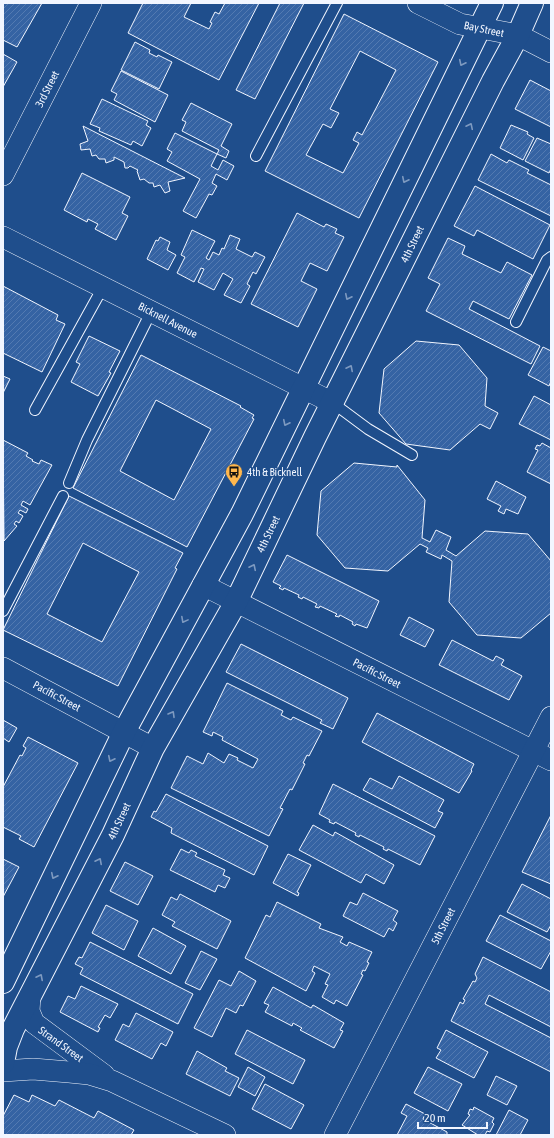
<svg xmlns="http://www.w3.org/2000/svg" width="554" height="1138" font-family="'Asap Condensed',sans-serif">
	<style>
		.building { fill: url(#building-hatch); stroke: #f2f6ff; fill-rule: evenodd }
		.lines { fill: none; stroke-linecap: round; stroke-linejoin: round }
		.lane-casing { stroke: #f2f6ff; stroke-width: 12 }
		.street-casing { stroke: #f2f6ff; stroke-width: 22 }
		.secondary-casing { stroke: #f2f6ff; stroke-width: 24 }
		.lane { stroke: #1f4e8c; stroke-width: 10 }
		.street { stroke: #1f4e8c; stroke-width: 21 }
		.secondary { stroke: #1f4e8c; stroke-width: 22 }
		.oneway { stroke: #7e9ac0 }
		.labels { text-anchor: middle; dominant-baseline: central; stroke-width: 3; stroke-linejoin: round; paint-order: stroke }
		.street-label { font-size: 11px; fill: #f2f6ff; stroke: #1f4e8c }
		.poi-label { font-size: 11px; fill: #f2f6ff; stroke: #1f4e8c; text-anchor: start }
	</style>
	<defs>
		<pattern id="building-hatch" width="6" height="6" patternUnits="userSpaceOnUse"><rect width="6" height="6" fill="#3563a3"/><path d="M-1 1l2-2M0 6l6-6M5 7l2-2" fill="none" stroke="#537ab1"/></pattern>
	</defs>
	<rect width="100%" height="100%" fill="#1f4e8c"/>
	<g class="building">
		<polygon points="3,3 42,3 17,47 3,40"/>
		<polygon points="143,3 191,3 184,17 209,29 212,23 210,22 215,12 219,14 225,3 259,3 219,80 128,33"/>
		<polygon points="280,3 304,3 255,99 236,90"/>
		<path d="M344,14l94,48 -79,156 -94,-47zM360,51l36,19 -34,65 -5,-3 -4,8 6,3 -16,30 -37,-18 17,-31 8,4 8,-15 -9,-4z"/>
		<polygon points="135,42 150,50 149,53 157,57 158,55 172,62 159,89 121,70"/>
		<polygon points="3,54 17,62 3,87"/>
		<polygon points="121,71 168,95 155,122 114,100 117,94 111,91"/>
		<polygon points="530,80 551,91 551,127 515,109"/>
		<polygon points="102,99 148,121 146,125 151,128 142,146 133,141 131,145 99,131 100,128 90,124"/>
		<polygon points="191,103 232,124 221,146 229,151 226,158 217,154 219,150 182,131 186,122 182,120"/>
		<polygon points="511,125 528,132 527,134 534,138 523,160 500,148"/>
		<polygon points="83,126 185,178 168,182 170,191 165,193 160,185 154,187 153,183 149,183 144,179 140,180 137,171 138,170 130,166 128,168 125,168 124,162 114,157 114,160 106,163 105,159 99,159 96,155 92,156 90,149 81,150 80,144 88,141"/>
		<polygon points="175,133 217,154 211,166 218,170 223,160 234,166 227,180 216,174 212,183 217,186 212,195 209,194 196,218 183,211 200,179 167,161 172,152 167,149"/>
		<polygon points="537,138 551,144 551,169 549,173 525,161"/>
		<polygon points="491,154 507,163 509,160 529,170 527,173 551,185 551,216 478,180"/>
		<polygon points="82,173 130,197 122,213 128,216 116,240 95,229 98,224 88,219 87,222 64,210"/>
		<polygon points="475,186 550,225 533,259 477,230 474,236 454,226"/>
		<polygon points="297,213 324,227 326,224 337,229 335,233 344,237 327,271 310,263 301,281 317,289 298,327 251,304"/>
		<polygon points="192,230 215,241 206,258 209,260 213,252 219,255 222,248 224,249 230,235 240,239 236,249 252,257 255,252 265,257 256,274 253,272 247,284 250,286 241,303 224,295 233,279 223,273 214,290 198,282 204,269 201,268 194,282 177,273 185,257 181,255"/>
		<polygon points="160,237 170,242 167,250 176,255 168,270 147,259 156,240 158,241"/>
		<polygon points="448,238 465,246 462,254 501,273 507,262 532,275 509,319 473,301 469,309 540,346 531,364 426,311 440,284 428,278"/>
		<polygon points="3,286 58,315 56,320 65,324 42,372 3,353"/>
		<polygon points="89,336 120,351 109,372 111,373 98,396 71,382 80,364 76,362"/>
		<polygon points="416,341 459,345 487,378 485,406 498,413 490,429 480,424 450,450 406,444 379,413 384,369"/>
		<polygon points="543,347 551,351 551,381 549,386 528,375"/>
		<path d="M141,355l100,51 -1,1 14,8 -2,3 2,1 -67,128 -114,-59zM156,400l55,29 -37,71 -54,-29z"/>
		<polygon points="3,376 10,379 3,393"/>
		<polygon points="534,396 551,405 551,440 519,424"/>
		<polygon points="3,440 28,453 26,456 33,460 32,461 39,464 41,460 52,465 30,505 23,501 21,505 28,509 26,513 20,510 18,513 23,516 19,523 16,521 14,524 17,526 4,541"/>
		<polygon points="542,443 551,448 551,484 527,472 538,450 535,449 537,445 540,446"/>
		<polygon points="354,463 397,467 397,465 425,500 422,538 430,542 436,530 451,537 446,550 456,556 485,531 528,534 551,561 551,613 521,638 477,635 449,602 452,561 442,555 441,559 426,552 428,548 420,544 388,571 345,568 317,535 321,491"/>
		<polygon points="496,481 526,497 518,514 506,509 504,514 498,511 501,506 487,499"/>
		<path d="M69,496l114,57 -8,15 2,1 -59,117 -115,-56zM83,543l56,29 -37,70 -55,-28z"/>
		<polygon points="287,555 379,601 367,628 356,624 355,626 352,624 353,622 340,615 339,617 335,616 337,614 320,606 319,608 315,607 317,604 303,597 302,599 298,597 299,595 284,588 283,590 279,588 281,586 273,582"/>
		<polygon points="409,617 434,630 425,647 400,635"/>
		<polygon points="452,640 493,661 496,656 504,660 501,665 522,676 509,700 439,665"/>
		<polygon points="241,644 348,698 333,729 320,723 322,720 226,672"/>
		<polygon points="227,683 283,711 281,715 291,720 293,717 322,731 309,756 307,755 303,763 305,764 292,790 290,789 280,808 283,809 269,836 171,788 187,756 203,764 208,753 224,763 229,754 238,758 237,760 253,768 258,759 222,740 223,737 213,732 212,736 203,732"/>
		<polygon points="377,713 474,764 471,770 472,771 459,793 362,742"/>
		<polygon points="3,720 17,728 9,742 3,738"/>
		<polygon points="28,737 78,763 34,847 19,839 21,836 3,827 3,787 20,755 22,756 26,748 23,746"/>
		<polygon points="399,776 444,800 438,811 443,813 435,828 363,790 370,778 392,789"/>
		<polygon points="333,784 435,836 420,865 388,849 387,851 383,849 384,847 360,835 359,837 355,835 356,833 335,822 334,824 329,822 330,820 319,814"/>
		<polygon points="166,794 268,846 254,875 171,833 172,828 151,817 154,811 156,812"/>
		<polygon points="551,815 551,884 522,872"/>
		<polygon points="313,825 333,836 335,832 394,865 384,884 366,874 361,883 299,850"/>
		<polygon points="181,849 189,853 191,850 197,853 195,856 225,870 223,875 230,878 225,888 218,885 215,892 170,870"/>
		<polygon points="288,854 311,865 297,892 299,893 298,896 273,883"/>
		<polygon points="3,859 19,867 3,897"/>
		<polygon points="125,862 153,876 138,905 110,891"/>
		<polygon points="522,884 551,899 551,925 547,932 507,912"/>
		<polygon points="363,893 398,911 393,920 397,923 393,931 389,928 384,937 343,916 350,902 357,905"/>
		<polygon points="180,894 231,921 217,949 172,926 175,922 162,915 171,897 177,900"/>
		<polygon points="277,902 321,924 319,928 343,937 340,942 347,946 349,942 372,952 367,962 369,963 365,971 363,970 361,974 363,975 347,1006 336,1000 334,1004 322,997 328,985 325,984 330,974 314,966 312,971 315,973 306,991 245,958 266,915 270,917"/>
		<polygon points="106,905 138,921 124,950 92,933"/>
		<polygon points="500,915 551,941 551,951 541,969 486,941"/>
		<polygon points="153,928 186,946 171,974 138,956"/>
		<polygon points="90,942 193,994 178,1024 80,974 83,968 75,964 79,957 82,958"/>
		<polygon points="201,951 217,959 200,990 185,983"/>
		<polygon points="483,957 551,992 551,1027 489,995 485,1004 551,1038 551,1072 451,1021 460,1002 463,1004 465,1000 463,999 473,981 475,982 477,978 475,974"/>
		<polygon points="239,971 256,981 243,1006 240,1005 236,1013 226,1008 212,1037 194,1028 219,980 231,986"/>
		<polygon points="81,986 118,1004 110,1018 105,1015 98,1027 100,1028 98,1032 60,1012 68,996 75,999"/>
		<polygon points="273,987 311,1008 313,1005 344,1023 340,1030 343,1031 334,1048 300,1030 302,1028 293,1023 292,1026 265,1012 269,1005 264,1003"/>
		<polygon points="136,1013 173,1032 166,1046 161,1043 152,1059 115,1040 123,1024 129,1027"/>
		<polygon points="247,1030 305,1060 293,1084 235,1054"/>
		<polygon points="446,1030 488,1052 474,1078 436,1058 441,1050 437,1048"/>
		<polygon points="197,1051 227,1068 225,1071 239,1078 230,1096 186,1074"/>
		<polygon points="248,1067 265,1077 255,1096 238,1087"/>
		<polygon points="428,1067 462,1084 448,1111 414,1093"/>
		<polygon points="496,1076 517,1086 507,1105 487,1095"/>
		<polygon points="265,1084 304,1105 291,1129 252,1109"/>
		<polygon points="14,1095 29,1102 32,1095 55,1106 59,1100 94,1118 98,1111 134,1130 131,1135 3,1135 3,1116"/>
		<polygon points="406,1104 425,1114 423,1119 447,1132 447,1135 397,1135 407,1116 401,1113"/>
		<polygon points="474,1107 494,1118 492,1122 494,1124 490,1132 487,1131 485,1135 478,1135 462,1125 470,1115 468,1114 470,1109 473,1110"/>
		<polygon points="509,1110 528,1120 520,1135 496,1135"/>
	</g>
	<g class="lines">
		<g class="lane-casing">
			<g id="lane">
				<polyline points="256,156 337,3"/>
				<polyline points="516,322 547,260 551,257"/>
				<polyline points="333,403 368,429 412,455"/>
				<polyline points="35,410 103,287"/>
				<polyline points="69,483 87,440 151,312"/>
				<polyline points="3,611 63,496"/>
			</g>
		</g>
		<g class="street-casing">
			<g id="street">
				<polyline points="418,3 460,24 518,35 551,52"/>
				<polyline points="3,175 91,3"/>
				<polyline points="3,237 333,403"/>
				<polyline points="203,585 551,760"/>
				<polyline points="3,668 153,748"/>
				<polyline points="30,996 29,1011 34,1023 104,1075"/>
				<polyline points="3,1071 33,1069 69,1072 89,1074 112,1081 225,1135"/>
				<polyline points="335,1135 551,717"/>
			</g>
		</g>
		<g class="secondary-casing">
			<g id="secondary">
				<polyline points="3,982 124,732 242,514 492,3"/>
				<polyline points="3,1063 6,1047 13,1029 113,835 153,748 236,602 315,437 493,81 518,35 532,3"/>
			</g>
		</g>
		<use href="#lane" class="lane"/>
		<use href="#street" class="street"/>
		<use href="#secondary" class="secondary"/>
	</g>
	<defs><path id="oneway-chevron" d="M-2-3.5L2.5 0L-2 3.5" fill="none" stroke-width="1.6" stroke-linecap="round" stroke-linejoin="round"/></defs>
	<g class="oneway">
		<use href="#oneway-chevron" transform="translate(462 63) rotate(116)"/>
		<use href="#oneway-chevron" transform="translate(470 126) rotate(-64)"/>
		<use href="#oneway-chevron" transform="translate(405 180) rotate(116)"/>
		<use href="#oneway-chevron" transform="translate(348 297) rotate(116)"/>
		<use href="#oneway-chevron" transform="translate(350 368) rotate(-63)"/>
		<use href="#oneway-chevron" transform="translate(286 423) rotate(116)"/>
		<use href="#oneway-chevron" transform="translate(253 567) rotate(-64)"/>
		<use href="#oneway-chevron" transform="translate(184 620) rotate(118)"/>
		<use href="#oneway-chevron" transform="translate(172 714) rotate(-60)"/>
		<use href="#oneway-chevron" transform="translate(111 759) rotate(116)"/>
		<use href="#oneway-chevron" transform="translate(99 861) rotate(-63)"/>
		<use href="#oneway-chevron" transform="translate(54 876) rotate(116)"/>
		<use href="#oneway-chevron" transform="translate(40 977) rotate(-63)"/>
	</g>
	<defs>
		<g id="bus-pin" transform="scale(0.9)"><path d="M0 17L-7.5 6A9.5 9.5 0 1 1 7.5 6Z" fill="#ffb74d" stroke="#1f4e8c"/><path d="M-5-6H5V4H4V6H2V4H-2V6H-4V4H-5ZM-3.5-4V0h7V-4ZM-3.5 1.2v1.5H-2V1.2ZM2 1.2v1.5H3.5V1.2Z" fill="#111"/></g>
	</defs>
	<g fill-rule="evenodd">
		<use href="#bus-pin" x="234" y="472"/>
	</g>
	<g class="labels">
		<g class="street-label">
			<text transform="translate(484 29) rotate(12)">Bay Street</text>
			<text transform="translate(47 89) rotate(-63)">3rd Street</text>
			<text transform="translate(412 244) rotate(-64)">4th Street</text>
			<text transform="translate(168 320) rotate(27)">Bicknell Avenue</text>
			<text transform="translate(268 534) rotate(-64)">4th Street</text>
			<text transform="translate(377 673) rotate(27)">Pacific Street</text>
			<text transform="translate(57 696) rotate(28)">Pacific Street</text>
			<text transform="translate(119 821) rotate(-65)">4th Street</text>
			<text transform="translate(443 926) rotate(-63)">5th Street</text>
			<text transform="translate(61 1044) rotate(36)">Strand Street</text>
		</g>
		<g class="poi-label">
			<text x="247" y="472">4th &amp; Bicknell</text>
		</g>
	</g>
	<rect width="554" height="1138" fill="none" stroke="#f2f6ff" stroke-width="8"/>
	<path d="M418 1122v6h69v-6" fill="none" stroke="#f2f6ff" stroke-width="2"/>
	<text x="424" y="1122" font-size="12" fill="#f2f6ff" stroke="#1f4e8c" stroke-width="3" paint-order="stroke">20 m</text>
</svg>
